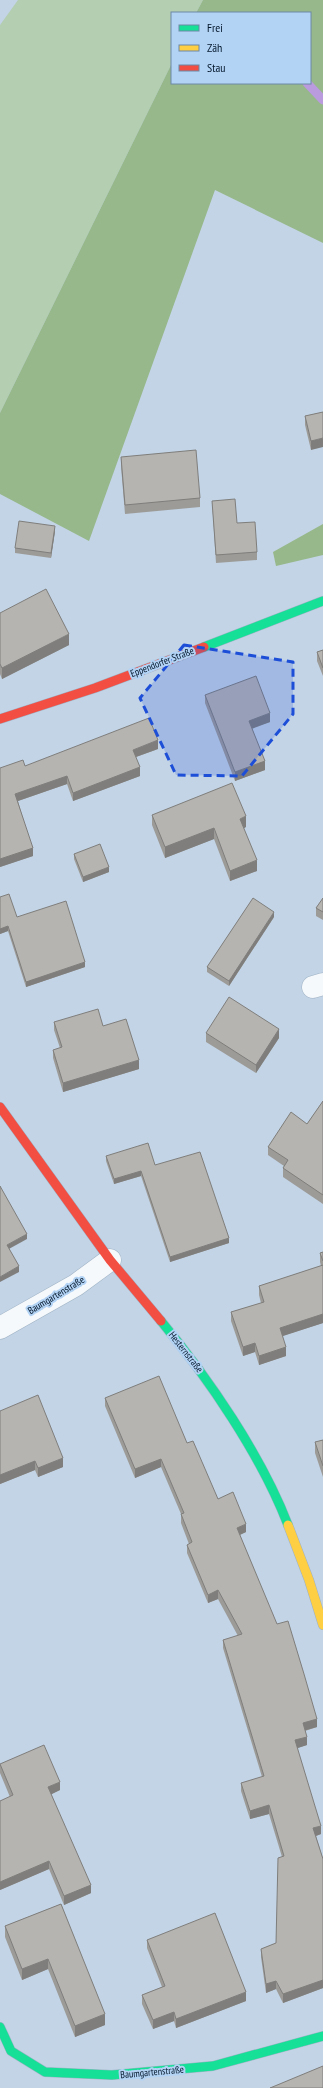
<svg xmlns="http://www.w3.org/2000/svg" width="323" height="2088" font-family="'PT Sans Narrow',sans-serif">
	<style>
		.green { fill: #b4ceb2 }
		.forest { fill: #97b88a }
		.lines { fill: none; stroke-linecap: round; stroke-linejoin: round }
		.stream { stroke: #b99bde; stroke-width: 9 }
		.street-casing { stroke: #9fb2c5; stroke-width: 23 }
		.fast-casing { stroke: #9fb2c5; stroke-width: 10 }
		.slow-casing { stroke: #9fb2c5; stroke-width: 10 }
		.jam-casing { stroke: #9fb2c5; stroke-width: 10 }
		.street { stroke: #f6f9fb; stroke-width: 22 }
		.fast { stroke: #16e098; stroke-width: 9 }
		.slow { stroke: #ffcf43; stroke-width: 9 }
		.jam { stroke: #f24e42; stroke-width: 9 }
		.wall { fill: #9d9b98 }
		.shaded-wall { fill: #7f7e7c }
		.building { fill: #b6b4b1; stroke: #7f7e7c }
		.marked { fill: #1d4ed8; fill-opacity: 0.2; stroke: #1d4ed8; stroke-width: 3; stroke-dasharray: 8 5; stroke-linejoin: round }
		.labels { text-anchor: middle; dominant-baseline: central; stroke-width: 4; stroke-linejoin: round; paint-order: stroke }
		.street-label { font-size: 10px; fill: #03172b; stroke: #b3d3f5 }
	</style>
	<rect width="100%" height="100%" fill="#c2d4e6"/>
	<polygon class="green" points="18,0 203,0 196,13 172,13 172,63 0,413 0,25"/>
	<g class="forest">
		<polygon points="203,0 323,0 323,243 215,190 89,541 0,494 0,413 172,63 172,83 310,83 310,13 196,13"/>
		<polygon points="323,524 323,555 276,566 273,552"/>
	</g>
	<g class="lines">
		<polyline class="stream" points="307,83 323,100"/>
		<g class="street-casing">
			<g id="street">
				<polyline points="313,987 323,984"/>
				<polyline points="0,1328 76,1285 110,1260"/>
			</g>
		</g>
		<g class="fast-casing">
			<g id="fast">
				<polyline points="204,647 323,601"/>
				<path d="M161,1321c48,58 100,134 127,204"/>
				<polyline points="0,2027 11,2051 45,2072 112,2075 213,2066 323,2036"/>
			</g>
		</g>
		<g class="slow-casing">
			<polyline id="slow" points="288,1525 309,1580 323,1625"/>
		</g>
		<g class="jam-casing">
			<g id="jam">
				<polyline points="0,719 95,688 204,647"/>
				<polyline points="0,1107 110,1260 161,1321"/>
			</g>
		</g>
		<use href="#street" class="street"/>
		<use href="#fast" class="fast"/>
		<use href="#slow" class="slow"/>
		<use href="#jam" class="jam"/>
	</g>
	<g class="wall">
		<polygon points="323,412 311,450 305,425 305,416"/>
		<polygon points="121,457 200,498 200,507 125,514 121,466"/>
		<polygon points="212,501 257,552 257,560 216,563"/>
		<polygon points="55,531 51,558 15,553 15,548"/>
		<polygon points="0,613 69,645 2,679 0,674"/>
		<polygon points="323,650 323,676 317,661 317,652"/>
		<polygon points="205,695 270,722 252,728 265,770 235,781 205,703"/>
		<polygon points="158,749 136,757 140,776 73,801 67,784 18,801 33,856 0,867 25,766"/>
		<polygon points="152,815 246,827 244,828 257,871 230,881 214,839 165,858 152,825"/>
		<polygon points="74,854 109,872 83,882 74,859"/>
		<polygon points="0,897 17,917 85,967 26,987 8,931 0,934"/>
		<polygon points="323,898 323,920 316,916 316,908"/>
		<polygon points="274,917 229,986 207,972 207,967"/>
		<polygon points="54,1022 139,1069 63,1092 53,1058 53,1050 60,1048 54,1030"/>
		<polygon points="206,1033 279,1038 256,1073 206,1042"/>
		<polygon points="323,1101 323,1204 283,1177 283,1168 284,1166 268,1155 268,1147 307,1124"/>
		<polygon points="106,1156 155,1165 229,1243 170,1262 141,1176 114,1184 106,1161"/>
		<polygon points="323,1252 323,1323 282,1336 286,1356 259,1365 255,1352 243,1356 231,1321 231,1312 261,1303 259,1295 259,1286 321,1266 320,1262 320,1253"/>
		<polygon points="105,1398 187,1443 218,1499 246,1532 240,1535 317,1727 305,1731 307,1745 297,1748 321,1834 316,1836 323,1859 323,1988 283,2003 276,1989 266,1993 261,1957 261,1949 276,1943 282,1857 269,1814 250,1819 241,1791 241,1783 262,1777 223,1648 223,1640 238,1636 218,1599 208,1603 187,1553 187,1545 189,1544 181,1523 181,1514 161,1467 135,1478 105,1406"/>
		<polygon points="0,1411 63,1467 38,1477 35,1470 0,1484"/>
		<polygon points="323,1440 323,1477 315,1453 315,1442"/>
		<polygon points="0,1764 60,1790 51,1794 91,1893 64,1905 49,1869 0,1890 0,1801 10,1797 0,1773"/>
		<polygon points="61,1904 105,2025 75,2037 48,1969 22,1980 5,1937 5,1926"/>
		<polygon points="147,1940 246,2001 176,2028 174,2021 153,2029 142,2004 142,1995 162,1987 147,1948"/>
	</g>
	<g class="shaded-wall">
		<polygon points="323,438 323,447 311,450 311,441"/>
		<polygon points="55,526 55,531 51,558 51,553"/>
		<polygon points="69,634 69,645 2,679 2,668"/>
		<polygon points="270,713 270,722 249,730 249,721"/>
		<polygon points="158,740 158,749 133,758 133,750"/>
		<polygon points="265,761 265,770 235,781 235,772"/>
		<polygon points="140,767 140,776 73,801 73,793"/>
		<polygon points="67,776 67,784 15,802 15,794"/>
		<polygon points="246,816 246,827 240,830 240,819"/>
		<polygon points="214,828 214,839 165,858 165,847"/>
		<polygon points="33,848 33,856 0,867 0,859"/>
		<polygon points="257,860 257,871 230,881 230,871"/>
		<polygon points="109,867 109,872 83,882 83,877"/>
		<polygon points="274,912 274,917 229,986 229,981"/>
		<polygon points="8,926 8,931 0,934 0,929"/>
		<polygon points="85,962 85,967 26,987 26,982"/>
		<polygon points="279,1029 279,1038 256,1073 256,1065"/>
		<polygon points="139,1060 139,1069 63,1092 63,1083"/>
		<polygon points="141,1171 141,1176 114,1184 114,1179"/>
		<polygon points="27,1234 27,1239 7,1250 7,1245"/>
		<polygon points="229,1238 229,1243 170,1262 170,1257"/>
		<polygon points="19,1266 19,1272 0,1282 0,1277"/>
		<polygon points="323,1314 323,1323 280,1337 280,1328"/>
		<polygon points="255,1343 255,1352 243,1356 243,1347"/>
		<polygon points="286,1347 286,1356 259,1365 259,1356"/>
		<polygon points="63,1458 63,1467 38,1477 38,1468"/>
		<polygon points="161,1459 161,1467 135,1478 135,1469"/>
		<polygon points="35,1461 35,1470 0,1484 0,1475"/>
		<polygon points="246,1524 246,1532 237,1536 237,1528"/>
		<polygon points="218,1590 218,1599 208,1603 208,1595"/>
		<polygon points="317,1719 317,1727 303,1731 303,1723"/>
		<polygon points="307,1737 307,1745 295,1749 295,1740"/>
		<polygon points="60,1782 60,1790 48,1796 48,1787"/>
		<polygon points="269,1805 269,1814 250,1819 250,1811"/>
		<polygon points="321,1826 321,1834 313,1837 313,1828"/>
		<polygon points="49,1861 49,1869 0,1890 0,1882"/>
		<polygon points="91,1885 91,1893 64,1905 64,1896"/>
		<polygon points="48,1959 48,1969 22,1980 22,1969"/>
		<polygon points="323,1980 323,1988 283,2003 283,1994"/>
		<polygon points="276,1981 276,1989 266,1993 266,1984"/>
		<polygon points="246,1992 246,2001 176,2028 176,2019"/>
		<polygon points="174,2012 174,2021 153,2029 153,2020"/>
		<polygon points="105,2014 105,2025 75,2037 75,2026"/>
	</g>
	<g class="building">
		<polygon points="323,412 323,438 311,441 305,416"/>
		<polygon points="196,450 200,498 125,505 121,457"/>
		<polygon points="235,499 237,523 255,522 257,552 216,555 212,501"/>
		<polygon points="19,521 55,526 51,553 15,548"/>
		<polygon points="46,589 69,634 2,668 0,664 0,613"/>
		<polygon points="323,650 323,668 317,652"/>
		<polygon points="256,676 270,713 249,721 265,761 235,772 205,695"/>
		<polygon points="149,718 158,740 133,750 140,767 73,793 67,776 15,794 33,848 0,859 0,768 23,760 25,766"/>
		<polygon points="232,783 246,816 240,819 257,860 230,871 214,828 165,847 152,815"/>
		<polygon points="100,844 109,867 83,877 74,854"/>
		<polygon points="9,894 17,917 66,901 85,962 26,982 8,926 0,929 0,897"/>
		<polygon points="253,898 274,912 229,981 207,967"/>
		<polygon points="323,898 323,912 316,908"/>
		<polygon points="229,997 279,1029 256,1065 206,1033"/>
		<polygon points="98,1009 103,1026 126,1019 139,1060 63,1083 53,1050 62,1047 54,1022"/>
		<polygon points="323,1101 323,1195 283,1168 288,1160 268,1147 291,1112 307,1124"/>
		<polygon points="148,1143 155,1165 200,1152 229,1238 170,1257 141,1171 114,1179 106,1156"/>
		<polygon points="0,1186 27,1234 7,1245 19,1266 0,1277"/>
		<polygon points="323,1252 323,1261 320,1253"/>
		<polygon points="323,1265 323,1314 280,1328 286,1347 259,1356 255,1343 243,1347 231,1312 264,1302 259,1286"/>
		<polygon points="159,1376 187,1443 193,1441 218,1499 233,1492 246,1524 237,1528 277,1624 288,1621 304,1674 317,1719 303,1723 307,1737 295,1740 321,1826 313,1828 323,1859 323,1980 283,1994 276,1981 266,1984 261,1949 276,1943 278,1858 284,1856 269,1805 250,1811 241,1783 264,1776 223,1640 242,1634 218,1590 208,1595 187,1545 192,1542 181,1514 184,1513 161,1459 135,1469 105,1398"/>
		<polygon points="38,1395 63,1458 38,1468 35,1461 0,1475 0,1411"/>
		<polygon points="323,1440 323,1466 315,1442"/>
		<polygon points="44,1745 60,1782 48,1787 91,1885 64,1896 49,1861 0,1882 0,1801 13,1795 0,1764"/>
		<polygon points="61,1904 105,2014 75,2026 48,1959 22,1969 5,1926"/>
		<polygon points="215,1913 246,1992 176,2019 174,2012 153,2020 142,1995 165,1986 147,1940"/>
		<polygon points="323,2066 323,2088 270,2088"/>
	</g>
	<path class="marked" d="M184,645l109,17v52l-51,62 -66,-1 -36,-77z"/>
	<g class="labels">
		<g class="street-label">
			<text transform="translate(162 662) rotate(-21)">Eppendorfer Straße</text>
			<text transform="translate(56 1295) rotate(-31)">Baumgartenstraße</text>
			<text transform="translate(186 1352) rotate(52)">Hesternstraße</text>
			<text transform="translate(152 2072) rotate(-5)">Baumgartenstraße</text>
		</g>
	</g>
	<rect x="171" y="12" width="140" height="72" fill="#b3d3f5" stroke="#6d88a4"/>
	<rect x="179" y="25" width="20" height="6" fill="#16e098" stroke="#6d88a4"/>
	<text x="207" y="32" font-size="12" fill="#03172b">Frei</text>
	<rect x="179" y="45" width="20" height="6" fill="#ffcf43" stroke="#6d88a4"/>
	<text x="207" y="52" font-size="12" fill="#03172b">Zäh</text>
	<rect x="179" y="65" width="20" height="6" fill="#f24e42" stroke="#6d88a4"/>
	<text x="207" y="72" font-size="12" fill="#03172b">Stau</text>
</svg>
